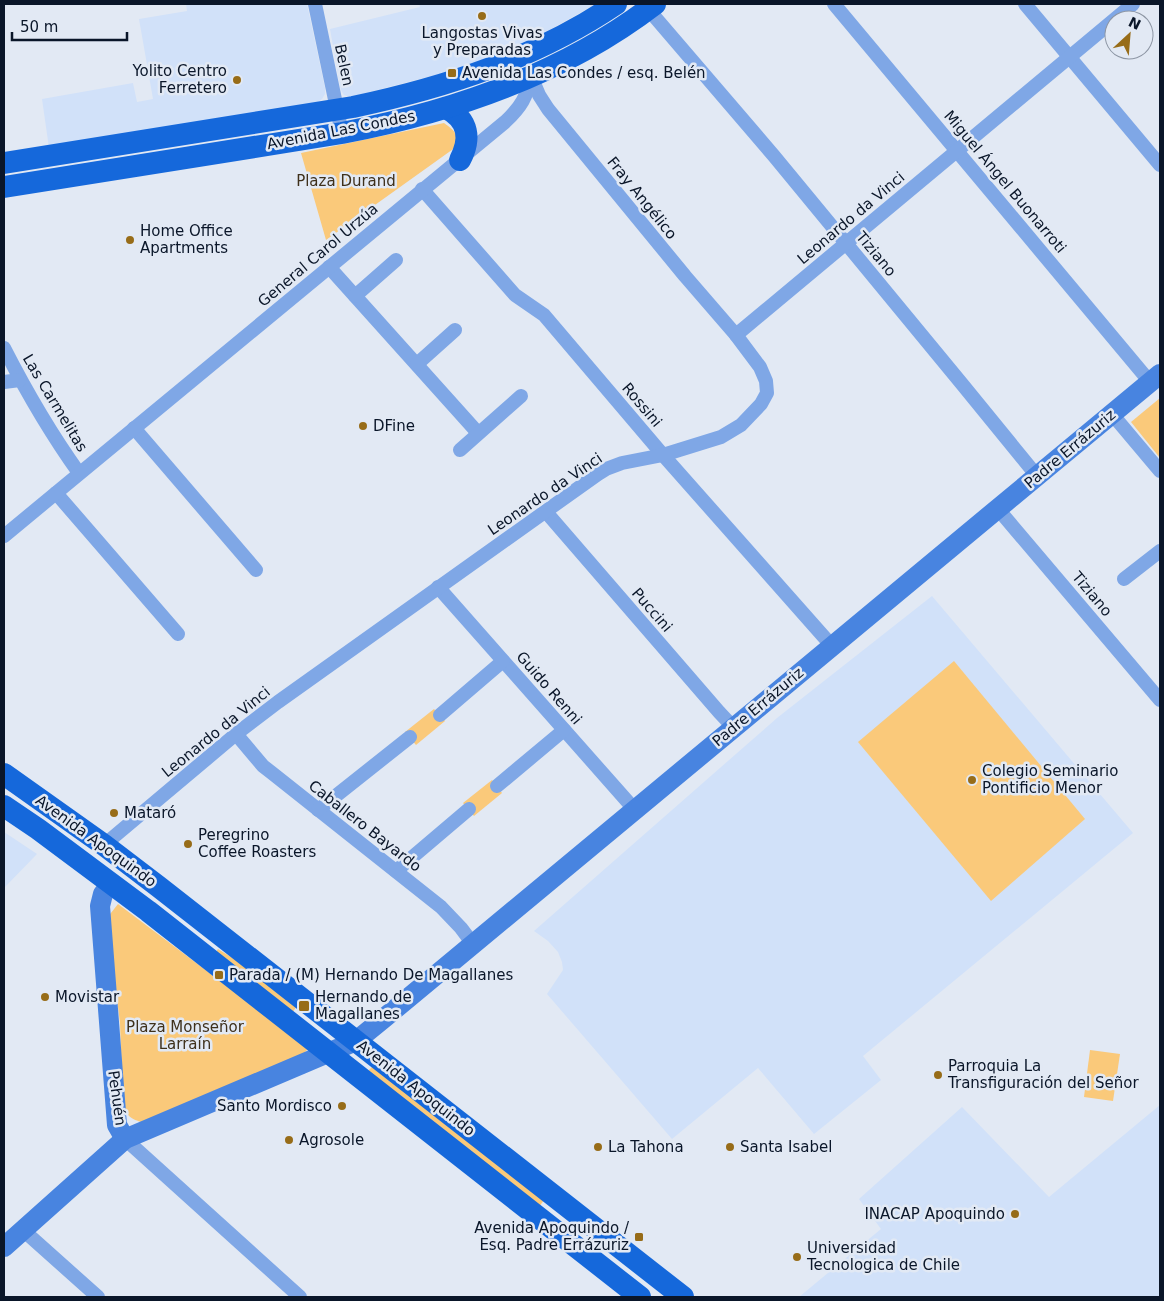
<svg xmlns="http://www.w3.org/2000/svg" width="1164" height="1301" font-family="'DejaVu Sans',sans-serif">
	<style>
		.built { fill: #d1e1f9 }
		.green { fill: #fac97a }
		.lines { fill: none; stroke-linecap: round; stroke-linejoin: round }
		.street { stroke: #7fa7e6; stroke-width: 14 }
		.secondary { stroke: #4884e0; stroke-width: 20 }
		.primary { stroke: #1568db; stroke-width: 22 }
		.poi-dot { fill: #976c18; stroke: #e2e9f4; stroke-width: 2 }
		.labels { text-anchor: middle; dominant-baseline: central; stroke-width: 5; stroke-linejoin: round; paint-order: stroke }
		.poi-label { font-size: 15px; fill: #0a1629; stroke: #e2e9f4; text-anchor: start }
		.street-label { font-size: 15px; fill: #0a1629; stroke: #e2e9f4 }
		.park-label { font-size: 15px; fill: #3e301b; stroke: #e2e9f4 }
	</style>
	<rect width="100%" height="100%" fill="#e2e9f4"/>
	<g class="built">
		<polygon points="186,4 307,4 325,88 325,94 322,99 318,102 49,148 42,99 133,83 137,102 153,99 139,19 187,11"/>
		<polygon points="419,4 596,4 531,40 492,57 451,71 350,97 344,95 341,90 330,29 420,7"/>
		<polygon points="932,596 1133,833 863,1056 881,1080 814,1134 758,1068 672,1139 547,994 563,970 562,962 558,952 548,941 534,931 777,718"/>
		<polygon points="4,832 37,854 4,888"/>
		<polygon points="1160,1105 1160,1297 799,1297 881,1229 859,1199 962,1107 1049,1197"/>
	</g>
	<g class="green">
		<path d="M444,123c11,8 14,10 12,24l-130,93 -25,-87z"/>
		<polygon points="1160,398 1160,458 1131,422"/>
		<polygon points="954,661 1085,819 991,901 858,742"/>
		<polygon points="434,709 445,721 416,745 405,732"/>
		<polygon points="492,780 502,793 474,816 463,803"/>
		<path d="M118,904l191,144 -7,7 -161,67c-12,-4 -13,-6 -18,-17l-3,-82 -13,-105z"/>
		<polygon points="218,949 247,967 297,1006 292,1013 216,952"/>
		<polygon points="1090,1050 1120,1054 1113,1101 1084,1097"/>
		<polygon points="374,1065 544,1200 539,1207 368,1071"/>
	</g>
	<g class="lines">
		<g class="street">
			<polyline points="315,4 342,133"/>
			<polyline points="834,4 1150,382"/>
			<polyline points="1025,4 1160,165"/>
			<polyline points="648,9 774,156 962,384 1037,476"/>
			<polyline points="422,189 515,295 544,315 663,455 832,646"/>
			<polyline points="329,267 478,433"/>
			<polyline points="355,296 396,260"/>
			<polyline points="736,335 1133,4"/>
			<path d="M4,348c22,43 47,86 75,125"/>
			<polyline points="417,364 455,330"/>
			<polyline points="4,382 20,380"/>
			<polyline points="1112,414 1160,471"/>
			<polyline points="134,428 256,570"/>
			<polyline points="460,450 521,396"/>
			<polyline points="56,493 178,634"/>
			<polyline points="998,509 1160,700"/>
			<polyline points="546,512 719,712 734,728"/>
			<path d="M4,536l501,-414c16,-15 22,-25 26,-46"/>
			<polyline points="1124,579 1160,551"/>
			<polyline points="438,587 635,810"/>
			<polyline points="440,715 503,661"/>
			<polyline points="236,734 263,766 272,773 441,907 461,928 473,944"/>
			<polyline points="497,786 564,730"/>
			<polyline points="318,810 410,737"/>
			<polyline points="104,845 236,734 278,702 598,474 606,469 622,463 663,455 721,437 741,425 761,404 767,393 766,381 760,367 736,335 685,276 548,109 539,95 531,76"/>
			<polyline points="396,871 469,809"/>
			<polyline points="125,1139 300,1297"/>
			<polyline points="23,1230 98,1297"/>
		</g>
		<g class="secondary">
			<polyline points="111,884 103,894 100,906 117,1125 125,1139"/>
			<polyline points="4,1247 125,1139 356,1041 383,1019 1160,374"/>
		</g>
		<g class="primary">
			<path d="M446,108c23,12 25,31 14,52"/>
			<path d="M4,163l349,-56c94,-20 183,-49 263,-103"/>
			<path d="M4,187l338,-54c111,-21 222,-59 313,-129"/>
			<polyline points="4,774 104,845 159,887 683,1297"/>
			<polyline points="4,806 38,829 148,911 640,1297"/>
		</g>
	</g>
	<g class="poi-dot">
		<circle cx="482" cy="16" r="5"/>
		<rect x="447" y="68" width="10" height="10" rx="2.5"/>
		<circle cx="237" cy="80" r="5"/>
		<circle cx="130" cy="240" r="5"/>
		<circle cx="363" cy="426" r="5"/>
		<circle cx="972" cy="780" r="5"/>
		<circle cx="114" cy="813" r="5"/>
		<circle cx="188" cy="844" r="5"/>
		<rect x="214" y="970" width="10" height="10" rx="2.5"/>
		<circle cx="45" cy="997" r="5"/>
		<rect x="298" y="1000" width="12" height="12" rx="2.5"/>
		<circle cx="938" cy="1075" r="5"/>
		<circle cx="342" cy="1106" r="5"/>
		<circle cx="289" cy="1140" r="5"/>
		<circle cx="598" cy="1147" r="5"/>
		<circle cx="730" cy="1147" r="5"/>
		<circle cx="1015" cy="1214" r="5"/>
		<rect x="634" y="1232" width="10" height="10" rx="2.5"/>
		<circle cx="797" cy="1257" r="5"/>
	</g>
	<g class="labels">
		<g class="poi-label">
			<text x="482" y="33" text-anchor="middle">Langostas Vivas<tspan x="482" dy="17">y Preparadas</tspan></text>
			<text x="227" y="71" text-anchor="end">Yolito Centro<tspan x="227" dy="17">Ferretero</tspan></text>
			<text x="462" y="73">Avenida Las Condes / esq. Belén</text>
			<text x="140" y="231">Home Office<tspan x="140" dy="17">Apartments</tspan></text>
			<text x="373" y="426">DFine</text>
			<text x="982" y="771">Colegio Seminario<tspan x="982" dy="17">Pontificio Menor</tspan></text>
			<text x="124" y="813">Mataró</text>
			<text x="198" y="835">Peregrino<tspan x="198" dy="17">Coffee Roasters</tspan></text>
			<text x="229" y="975">Parada / (M) Hernando De Magallanes</text>
			<text x="55" y="997">Movistar</text>
			<text x="315" y="997">Hernando de<tspan x="315" dy="17">Magallanes</tspan></text>
			<text x="948" y="1066">Parroquia La<tspan x="948" dy="17">Transfiguración del Señor</tspan></text>
			<text x="332" y="1106" text-anchor="end">Santo Mordisco</text>
			<text x="299" y="1140">Agrosole</text>
			<text x="608" y="1147">La Tahona</text>
			<text x="740" y="1147">Santa Isabel</text>
			<text x="1005" y="1214" text-anchor="end">INACAP Apoquindo</text>
			<text x="629" y="1228" text-anchor="end">Avenida Apoquindo /<tspan x="629" dy="17">Esq. Padre Errázuriz</tspan></text>
			<text x="807" y="1248">Universidad<tspan x="807" dy="17">Tecnologica de Chile</tspan></text>
		</g>
		<g class="street-label">
			<text transform="translate(344 65) rotate(78)">Belen</text>
			<text transform="translate(341 130) rotate(-11)">Avenida Las Condes</text>
			<text transform="translate(1005 182) rotate(50)">Miguel Ángel Buonarroti</text>
			<text transform="translate(642 198) rotate(51)">Fray Angélico</text>
			<text transform="translate(851 218) rotate(-40)">Leonardo da Vinci</text>
			<text transform="translate(876 254) rotate(50)">Tiziano</text>
			<text transform="translate(318 255) rotate(-40)">General Carol Urzúa</text>
			<text transform="translate(55 403) rotate(59)">Las Carmelitas</text>
			<text transform="translate(642 405) rotate(50)">Rossini</text>
			<text transform="translate(1070 449) rotate(-40)">Padre Errázuriz</text>
			<text transform="translate(545 494) rotate(-34)">Leonardo da Vinci</text>
			<text transform="translate(1092 594) rotate(50)">Tiziano</text>
			<text transform="translate(652 610) rotate(49)">Puccini</text>
			<text transform="translate(549 688) rotate(49)">Guido Renni</text>
			<text transform="translate(758 707) rotate(-40)">Padre Errázuriz</text>
			<text transform="translate(216 732) rotate(-39)">Leonardo da Vinci</text>
			<text transform="translate(365 826) rotate(38)">Caballero Bayardo</text>
			<text transform="translate(96 841) rotate(36)">Avenida Apoquindo</text>
			<text transform="translate(416 1088) rotate(38)">Avenida Apoquindo</text>
			<text transform="translate(117 1098) rotate(82)">Pehuén</text>
		</g>
		<g class="park-label">
			<text x="346" y="181">Plaza Durand</text>
			<text x="185" y="1027">Plaza Monseñor<tspan x="185" dy="17">Larraín</tspan></text>
		</g>
	</g>
	<rect width="1164" height="1301" fill="none" stroke="#0a1629" stroke-width="10"/>
	<g transform="translate(1129 35) rotate(26)"><circle r="24" fill="#e2e9f4" stroke="#8c95a3"/>
	<path d="M0-4L9 19L0 12L-9 19Z" fill="#976c18"/>
	<text y="-8" font-size="14" font-weight="bold" text-anchor="middle" fill="#0a1629">N</text>
	</g>
	<path d="M12 32v8h115v-8" fill="none" stroke="#0a1629" stroke-width="2.5"/>
	<text x="20" y="32" font-size="15" fill="#0a1629" stroke="#e2e9f4" stroke-width="4" paint-order="stroke">50 m</text>
</svg>
